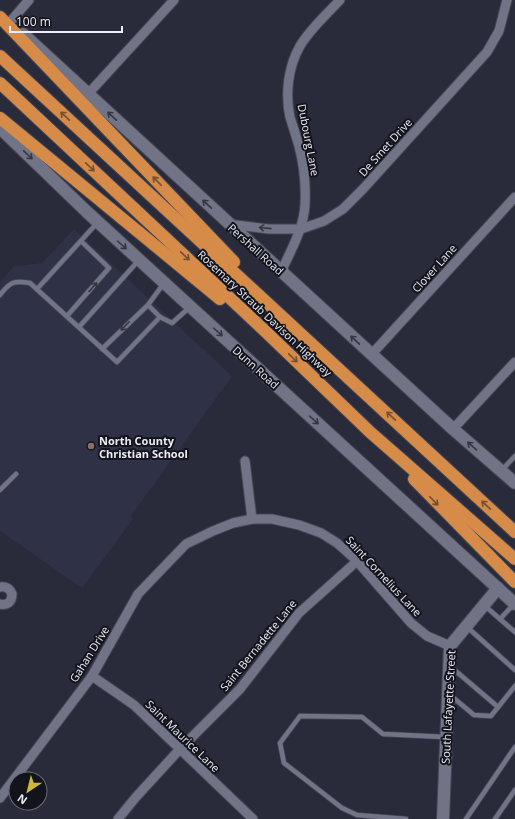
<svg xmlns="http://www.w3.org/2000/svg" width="515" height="819" font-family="'Open Sans',sans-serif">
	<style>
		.built { fill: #2f3147 }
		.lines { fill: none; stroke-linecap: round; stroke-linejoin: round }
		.lane-casing { stroke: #464755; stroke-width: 6 }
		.street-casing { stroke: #464755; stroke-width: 11 }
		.secondary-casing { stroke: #464755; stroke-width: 14 }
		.highway-casing { stroke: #464755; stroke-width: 14 }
		.lane { stroke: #717486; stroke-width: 4.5 }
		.street { stroke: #717486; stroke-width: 9 }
		.secondary { stroke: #717486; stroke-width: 12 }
		.highway { stroke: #d68b48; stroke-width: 12 }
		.oneway { stroke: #745032 }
		.oneway2 { stroke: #343640 }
		.education-dot { fill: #8d6e63; stroke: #13141b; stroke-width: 1.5 }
		.labels { text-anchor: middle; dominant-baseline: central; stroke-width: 4; stroke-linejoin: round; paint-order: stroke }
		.street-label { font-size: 11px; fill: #ecedf8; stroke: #13141b }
		.poi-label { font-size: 11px; font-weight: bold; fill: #ecedf8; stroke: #13141b; text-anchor: start }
	</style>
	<rect width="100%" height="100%" fill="#292b3a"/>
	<polygon class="built" points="74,229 232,376 131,516 133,519 82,588 0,531 0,282 16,264 17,266 42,263"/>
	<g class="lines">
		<g class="lane-casing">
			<g id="lane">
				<polyline points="37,289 98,222"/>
				<path d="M0,295c10,-13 14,-15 30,-12l87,79 43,-45"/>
				<polyline points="148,305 160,317 172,323 190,307"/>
				<polyline points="67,316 109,268 81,241"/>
				<polyline points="79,327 139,260"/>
				<polyline points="102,349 148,305 164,283"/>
				<polyline points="501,471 515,456"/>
				<polyline points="0,490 16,474"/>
				<polyline points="485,606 515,632"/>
				<polyline points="500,619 514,604"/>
				<polyline points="467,627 515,670"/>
				<polyline points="451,667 498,707"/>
				<polyline points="450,695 474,715 491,716 515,686"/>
				<polyline points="406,819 357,815 342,808 284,763 280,743 300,716 362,717 383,734 445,737"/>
				<polyline points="466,819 515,747"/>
				<polyline points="495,819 515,790"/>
			</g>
		</g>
		<g class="street-casing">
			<g id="street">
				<polyline points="10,22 29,0"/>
				<polyline points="88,94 174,0"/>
				<polyline points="228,224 269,229 301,229 324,221 343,209 363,189 487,52 499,31 507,0"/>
				<path d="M281,272c10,-22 23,-44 24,-68 1,-20 -1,-39 -6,-58 -3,-10 -6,-19 -9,-29 -5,-23 -2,-50 10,-71 10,-17 26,-31 40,-46"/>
				<polyline points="371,355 515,197"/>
				<polyline points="453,429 515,362"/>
				<polyline points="245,461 252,519"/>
				<path d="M0,587c6,-1 10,2 12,7 0,8 -5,12 -12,10"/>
				<polyline points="92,676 134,705 253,819"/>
				<polyline points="0,798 92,676 138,594 186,544 213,531 233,523 252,519 272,519 299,525 321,533 337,543 356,560 411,623 427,636 450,646"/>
				<polyline points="118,819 136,797 180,749 240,689 299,613 356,562"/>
			</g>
		</g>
		<g class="secondary-casing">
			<g id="secondary">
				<polyline points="23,34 453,429 515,483"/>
				<polyline points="0,128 87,212 515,604"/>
				<polyline points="443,819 450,646 498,588"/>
			</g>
		</g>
		<g class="highway-casing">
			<g id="highway">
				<polyline points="0,17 234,262"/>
				<polyline points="0,56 515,532"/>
				<polyline points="0,83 265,331 370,432 515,559"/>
				<polyline points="0,118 220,299"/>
				<polyline points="414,479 515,582"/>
			</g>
		</g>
		<use href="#lane" class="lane"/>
		<use href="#street" class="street"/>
		<use href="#secondary" class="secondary"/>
		<use href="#highway" class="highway"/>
	</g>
	<defs><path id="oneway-shaft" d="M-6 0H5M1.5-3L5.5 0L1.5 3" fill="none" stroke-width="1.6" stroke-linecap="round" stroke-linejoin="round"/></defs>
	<g class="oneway">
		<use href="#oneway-shaft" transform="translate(65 116) rotate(-137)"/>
		<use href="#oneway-shaft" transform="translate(90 167) rotate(43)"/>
		<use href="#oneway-shaft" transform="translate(157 181) rotate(-134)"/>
		<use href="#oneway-shaft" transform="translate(185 256) rotate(43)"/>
		<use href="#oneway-shaft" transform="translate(293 358) rotate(44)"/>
		<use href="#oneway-shaft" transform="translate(391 416) rotate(-137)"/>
		<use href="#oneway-shaft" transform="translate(434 501) rotate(46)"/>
		<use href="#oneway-shaft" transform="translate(486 505) rotate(-137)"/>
	</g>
	<g class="oneway2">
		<use href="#oneway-shaft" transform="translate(112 116) rotate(-137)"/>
		<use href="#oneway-shaft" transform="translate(28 155) rotate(44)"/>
		<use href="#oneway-shaft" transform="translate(207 204) rotate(-137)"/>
		<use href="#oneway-shaft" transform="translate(265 228) rotate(-174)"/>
		<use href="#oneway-shaft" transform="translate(122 245) rotate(42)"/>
		<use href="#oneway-shaft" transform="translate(93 287) rotate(-48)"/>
		<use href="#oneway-shaft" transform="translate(125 326) rotate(135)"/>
		<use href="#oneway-shaft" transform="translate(218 332) rotate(42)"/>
		<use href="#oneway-shaft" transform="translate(355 340) rotate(-137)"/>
		<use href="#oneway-shaft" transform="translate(314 420) rotate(42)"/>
		<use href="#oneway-shaft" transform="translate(472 446) rotate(-139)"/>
	</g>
	<circle class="education-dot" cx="91" cy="446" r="4"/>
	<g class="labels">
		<g class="street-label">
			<text transform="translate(309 140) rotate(79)">Dubourg Lane</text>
			<text transform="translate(385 147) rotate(-48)">De Smet Drive</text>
			<text transform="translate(256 249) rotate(42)">Pershall Road</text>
			<text transform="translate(434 268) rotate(-48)">Clover Lane</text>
			<text transform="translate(265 313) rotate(43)">Rosemary Straub Davison Highway</text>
			<text transform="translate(256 367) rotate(42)">Dunn Road</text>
			<text transform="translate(384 576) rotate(47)">Saint Cornelius Lane</text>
			<text transform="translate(258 645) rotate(-51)">Saint Bernadette Lane</text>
			<text transform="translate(89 654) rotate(-58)">Gahan Drive</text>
			<text transform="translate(448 707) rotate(-87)">South Lafayette Street</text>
			<text transform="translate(183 736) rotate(44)">Saint Maurice Lane</text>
		</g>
		<g class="poi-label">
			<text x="99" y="440">North County<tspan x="99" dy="13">Christian School</tspan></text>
		</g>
	</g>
	<g transform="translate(28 791) rotate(215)"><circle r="19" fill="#13141b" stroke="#6a6b73"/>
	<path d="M0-3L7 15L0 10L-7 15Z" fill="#cdb938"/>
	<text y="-6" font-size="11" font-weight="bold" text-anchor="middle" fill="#ecedf8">N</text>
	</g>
	<path d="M10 26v6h112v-6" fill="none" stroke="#ecedf8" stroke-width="2"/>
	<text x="16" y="26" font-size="12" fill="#ecedf8" stroke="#13141b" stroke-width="3" paint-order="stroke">100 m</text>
</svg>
